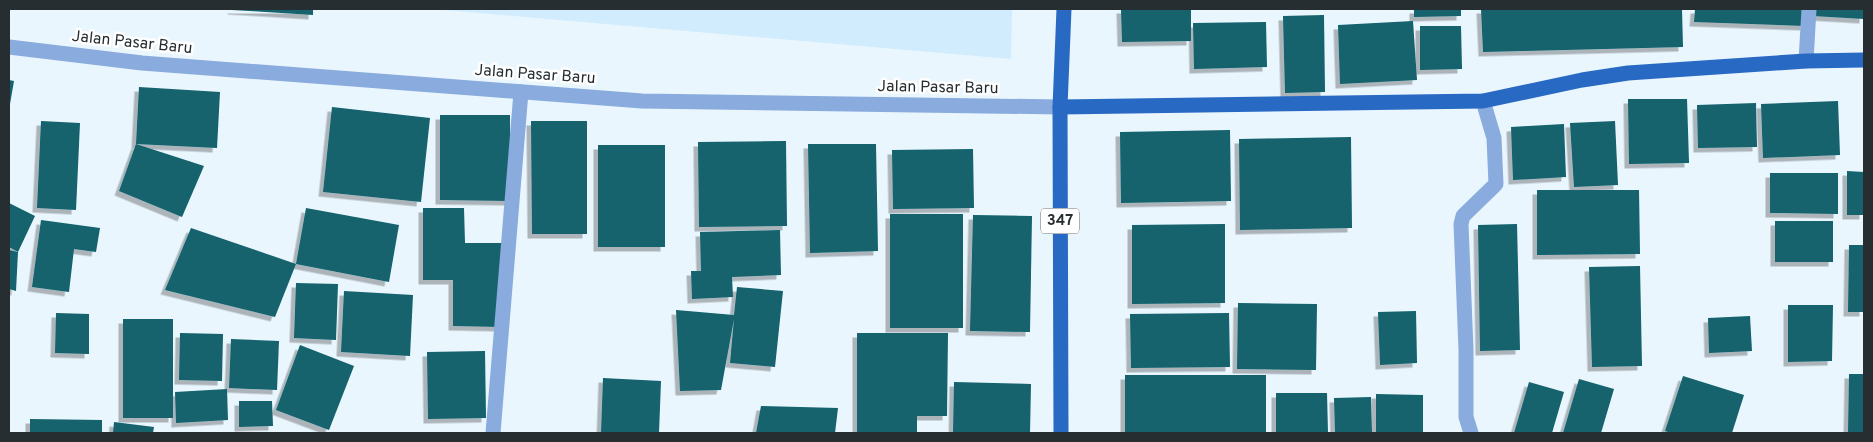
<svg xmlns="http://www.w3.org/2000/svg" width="1873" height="442" font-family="Overpass,sans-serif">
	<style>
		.built { fill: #d0ecfd }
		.building { fill: #12626d; filter: url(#shadow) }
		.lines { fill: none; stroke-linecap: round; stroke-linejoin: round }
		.minor { stroke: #89abdd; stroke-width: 15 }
		.major { stroke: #2869c3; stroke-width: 15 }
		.labels { text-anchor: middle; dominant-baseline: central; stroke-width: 5; stroke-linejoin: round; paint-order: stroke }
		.shield { fill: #fff; stroke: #676d70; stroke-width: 1 }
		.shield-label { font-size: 15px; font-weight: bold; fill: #262e32 }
		.street-label { font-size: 16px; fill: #262e32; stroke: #fff }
	</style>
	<defs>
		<filter id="shadow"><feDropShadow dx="-4.5" dy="4.5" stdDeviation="0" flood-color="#0004"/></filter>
	</defs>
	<rect width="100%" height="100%" fill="#eaf6fe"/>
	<polygon class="built" points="433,9 1012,9 1011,59"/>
	<g class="building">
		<polygon points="232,9 313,9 313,15 232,10"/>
		<polygon points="1121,9 1191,9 1191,41 1122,42"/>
		<polygon points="1414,9 1461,9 1461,16 1414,17"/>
		<polygon points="1481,9 1682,9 1683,47 1483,52"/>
		<polygon points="1695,9 1806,9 1805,26 1694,22"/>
		<polygon points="1813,9 1864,9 1864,19 1813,16"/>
		<polygon points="1324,15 1325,92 1285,93 1283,16"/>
		<polygon points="1413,21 1417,80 1340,84 1338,25"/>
		<polygon points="1266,22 1267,67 1194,69 1193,23"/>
		<polygon points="1420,26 1461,26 1462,69 1420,70"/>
		<polygon points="9,80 14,81 10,104 9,104"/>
		<polygon points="139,87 220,92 217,148 136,144"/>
		<polygon points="1628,99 1687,99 1689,163 1629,164"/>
		<polygon points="1838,101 1840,155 1763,158 1761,104"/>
		<polygon points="1756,103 1757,147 1698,148 1697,105"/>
		<polygon points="332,107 430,118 421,202 323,192"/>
		<polygon points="440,115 510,115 510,201 440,200"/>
		<polygon points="41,121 80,123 76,210 37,208"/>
		<polygon points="531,121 587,121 587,234 532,234"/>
		<polygon points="1615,121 1618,185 1574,187 1570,123"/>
		<polygon points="1564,124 1566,177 1513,180 1511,127"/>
		<polygon points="1230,130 1231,201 1121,203 1120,132"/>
		<polygon points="1351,137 1352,228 1240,230 1239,139"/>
		<polygon points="786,141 787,226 699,227 698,142"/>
		<polygon points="136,144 204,166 182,217 119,191"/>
		<polygon points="808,144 876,144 878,251 810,253"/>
		<rect x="598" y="145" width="67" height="102"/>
		<polygon points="973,149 974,208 893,209 892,150"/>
		<polygon points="1847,171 1864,172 1864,215 1847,215"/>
		<polygon points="1770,173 1838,173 1838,214 1770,213"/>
		<polygon points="1537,190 1639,190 1640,254 1537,255"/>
		<polygon points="9,203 35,216 18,252 9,247"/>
		<polygon points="306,208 399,225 389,282 296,264"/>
		<polygon points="423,208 464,208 465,243 502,243 502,327 453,326 453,280 423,280"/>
		<rect x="890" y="214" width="73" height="114"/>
		<polygon points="973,215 1032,216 1030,332 970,331"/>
		<polygon points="41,220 100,228 96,252 74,249 69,292 32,287"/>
		<rect x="1775" y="221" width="58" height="41"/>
		<polygon points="1225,224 1225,303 1132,304 1132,225"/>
		<polygon points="1517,224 1520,350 1480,351 1478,225"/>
		<polygon points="191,228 296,264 275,317 165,290"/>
		<polygon points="780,230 781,275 732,277 733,297 692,299 691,271 701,271 700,232"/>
		<polygon points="1849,245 1864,245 1864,312 1848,312"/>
		<polygon points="9,250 18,252 16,291 9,289"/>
		<polygon points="1640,266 1642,366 1592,367 1589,267"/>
		<polygon points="296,283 338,284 336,340 294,338"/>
		<polygon points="737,287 783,291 775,367 730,363 734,319 721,390 680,391 676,310 734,315"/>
		<polygon points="344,291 413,295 410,356 341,352"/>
		<polygon points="1238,303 1317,304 1316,370 1237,369"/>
		<polygon points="1788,305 1833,305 1832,361 1788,362"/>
		<polygon points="1416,311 1417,363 1380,365 1378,312"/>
		<polygon points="56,313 89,314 89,354 55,353"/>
		<polygon points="1229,313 1230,367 1131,368 1130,314"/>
		<polygon points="1750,316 1752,351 1709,353 1708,318"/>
		<rect x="123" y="319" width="50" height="99"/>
		<polygon points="180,333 223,334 222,381 179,380"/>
		<polygon points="857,333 948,333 947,416 917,416 917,433 857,433"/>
		<polygon points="231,339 279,341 277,390 229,388"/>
		<polygon points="300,345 354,366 329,430 276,410"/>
		<polygon points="485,351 486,418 428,419 427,352"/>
		<polygon points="1849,374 1864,374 1864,433 1848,433"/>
		<rect x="1125" y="375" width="141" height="58"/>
		<polygon points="1683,376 1744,395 1732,433 1671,433 1665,431"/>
		<polygon points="603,378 661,381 659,433 601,433"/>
		<polygon points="1579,379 1614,389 1601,433 1563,433"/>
		<polygon points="954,382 1031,384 1030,433 953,433"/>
		<polygon points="1529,382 1564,392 1552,433 1514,433"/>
		<polygon points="227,389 228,420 176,423 175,392"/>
		<polygon points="1276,393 1327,393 1328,433 1276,433"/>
		<polygon points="1376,394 1423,395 1423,433 1376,433"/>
		<polygon points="1371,397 1372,433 1335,433 1334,398"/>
		<polygon points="239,401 272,401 273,426 239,427"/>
		<polygon points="761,406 838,408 835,433 756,433"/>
		<polygon points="30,419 102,420 102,433 30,433"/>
		<polygon points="114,422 154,427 153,433 113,433"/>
	</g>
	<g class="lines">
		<g class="minor">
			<polyline points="9,47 142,63 642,101 1060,107"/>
			<polyline points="1806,61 1809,9"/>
			<polyline points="493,433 521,92"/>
			<polyline points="1471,433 1466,417 1466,350 1461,224 1463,216 1496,184 1494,138 1483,101"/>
		</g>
		<g class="major">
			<polyline points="1060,107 1483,101 1582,80 1628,73 1806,61 1864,60"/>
			<polyline points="1061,433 1060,107 1064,9"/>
		</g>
	</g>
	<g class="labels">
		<rect class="shield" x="1041" y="208.5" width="38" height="25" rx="4"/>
		<g class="shield-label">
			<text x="1060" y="221">347</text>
		</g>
		<g class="street-label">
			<text transform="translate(132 43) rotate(6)">Jalan Pasar Baru</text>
			<text transform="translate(535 75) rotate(4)">Jalan Pasar Baru</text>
			<text transform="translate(938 88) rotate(1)">Jalan Pasar Baru</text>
		</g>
	</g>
	<rect width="1873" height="442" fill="none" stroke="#262e32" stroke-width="20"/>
</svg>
